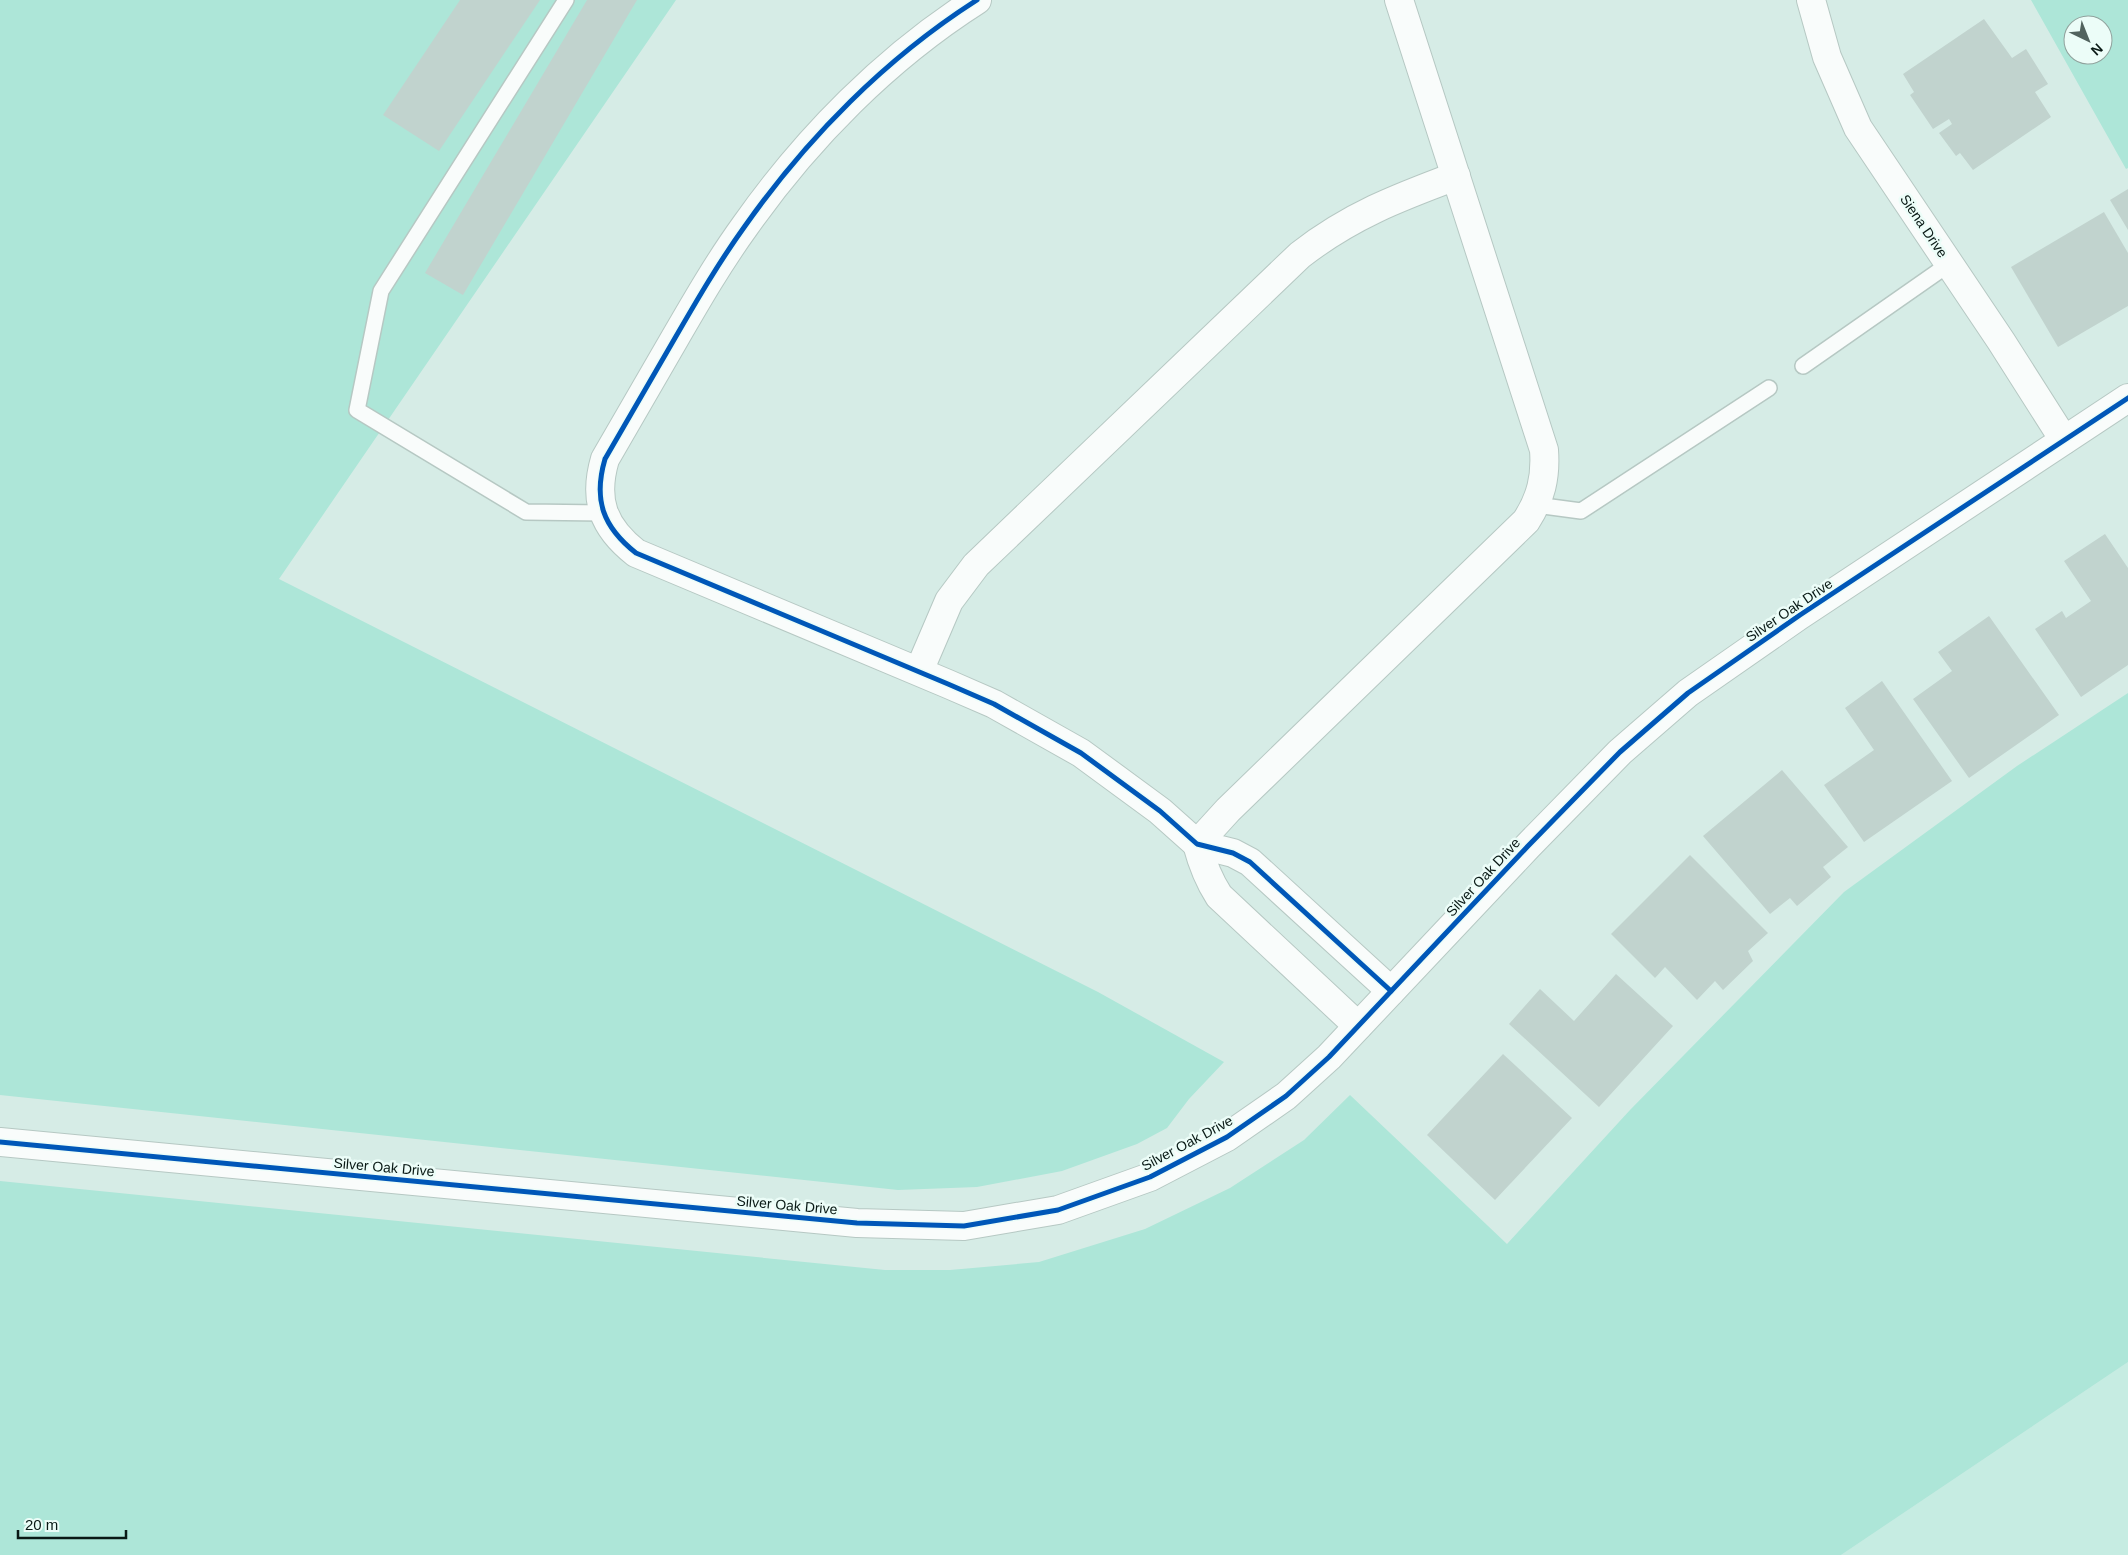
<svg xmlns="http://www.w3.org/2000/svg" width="2128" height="1555" font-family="Arial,sans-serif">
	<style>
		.built { fill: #c6ece2 }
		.green { fill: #ade6d8; fill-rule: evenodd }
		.building { fill: #c1d3ce }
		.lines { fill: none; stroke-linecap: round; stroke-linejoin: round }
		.service-casing { stroke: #b6c8c3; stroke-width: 18 }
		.minor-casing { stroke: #b6c8c3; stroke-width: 30 }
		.service { stroke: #f9fcfb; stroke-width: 15 }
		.minor { stroke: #f9fcfb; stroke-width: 28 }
		.cycleway-casing { stroke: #ecfdf8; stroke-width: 8 }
		.cycleway { stroke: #0057b8; stroke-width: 5 }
		.labels { text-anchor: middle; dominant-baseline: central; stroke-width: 5; stroke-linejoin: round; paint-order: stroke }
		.street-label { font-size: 14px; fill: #091915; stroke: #ecfdf8 }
	</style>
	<rect width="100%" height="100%" fill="#d6ece6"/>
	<polygon class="built" points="2128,1362 2128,1555 1841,1555"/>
	<g class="green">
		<polygon points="0,0 676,0 279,579 1098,992 1224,1062 1189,1099 1167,1128 1137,1144 1062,1171 977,1187 898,1190 0,1095"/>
		<path d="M2031,0h97v168l-2,1zM2073,25h30v30h-30z"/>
		<polygon points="2128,693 2128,1362 1841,1555 0,1555 0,1181 885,1270 950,1270 1039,1262 1145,1229 1230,1188 1304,1140 1350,1095 1507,1244 1630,1110 1844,892 2017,766"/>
	</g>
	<g class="building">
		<polygon points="460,0 540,0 439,151 383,115"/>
		<polygon points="587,0 637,0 463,295 425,273"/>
		<polygon points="1984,19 2012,58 2026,49 2048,84 2035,92 2051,117 1973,170 1960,153 1956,156 1939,133 1952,124 1949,119 1933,129 1910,95 1914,92 1903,74"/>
		<polygon points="2128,189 2128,230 2110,200"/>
		<polygon points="2104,212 2128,253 2128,306 2058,347 2011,267"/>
		<polygon points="2105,534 2128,568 2128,665 2081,697 2035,629 2062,611 2066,618 2091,601 2064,561"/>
		<polygon points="1989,616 2059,715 1969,778 1913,699 1952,671 1938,652"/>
		<polygon points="1882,681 1952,781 1864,842 1824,785 1874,750 1845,708"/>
		<polygon points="1782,770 1848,847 1823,867 1831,877 1797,906 1790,898 1770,914 1703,836"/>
		<polygon points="1690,855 1768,933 1748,951 1753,961 1723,990 1715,981 1697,1000 1665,967 1655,978 1611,934"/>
		<polygon points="1616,974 1673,1026 1599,1107 1509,1024 1540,989 1574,1021"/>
		<polygon points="1503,1054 1572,1118 1495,1200 1427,1135"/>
	</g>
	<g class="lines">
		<g class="service-casing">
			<g id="service">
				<polyline points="566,0 381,291 357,410 526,512 603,513"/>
				<polyline points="1803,366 1949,264"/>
				<polyline points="1536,505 1581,511 1769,388"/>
			</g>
		</g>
		<g class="minor-casing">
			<g id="minor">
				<path d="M977,0c-91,58 -170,138 -232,226 -26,36 -48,74 -70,112 -24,41 -47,81 -70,121 -12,41 -2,68 31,94l312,131 46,20 87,49 79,58 37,33 36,9 17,9 141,129"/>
				<polyline points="1811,0 1827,57 1858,128 2001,341 2064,440"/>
				<path d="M919,671l30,-70 27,-36 324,-310c50,-39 97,-57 156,-79"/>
				<path d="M1197,844l31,-34 298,-289c15,-23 20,-44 18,-71l-145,-450"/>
				<path d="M1197,844c5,19 11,35 22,52l139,130"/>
				<polyline points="0,1142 857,1223 964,1226 1058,1210 1150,1177 1227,1137 1286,1096 1329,1057 1528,846 1620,752 1688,693 1800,615 2128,398"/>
			</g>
		</g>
		<use href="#service" class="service"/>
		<use href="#minor" class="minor"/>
		<g class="cycleway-casing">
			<g id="cycleway">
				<path d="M977,0c-91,58 -170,138 -232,226 -26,36 -48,74 -70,112 -24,41 -47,81 -70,121 -12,41 -2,68 31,94l312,131 46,20 87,49 79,58 37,33 36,9 17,9 141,129"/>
				<polyline points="0,1142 857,1223 964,1226 1058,1210 1150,1177 1227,1137 1286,1096 1329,1057 1528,846 1620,752 1688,693 1800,615 2128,398"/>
			</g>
		</g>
		<use href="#cycleway" class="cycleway"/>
	</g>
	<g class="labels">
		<g class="street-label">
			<text transform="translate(1924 226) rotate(56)">Siena Drive</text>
			<text transform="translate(1789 610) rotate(-34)">Silver Oak Drive</text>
			<text transform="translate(1483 877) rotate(-47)">Silver Oak Drive</text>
			<text transform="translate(1187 1143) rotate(-28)">Silver Oak Drive</text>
			<text transform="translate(384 1167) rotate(5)">Silver Oak Drive</text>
			<text transform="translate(787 1205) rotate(5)">Silver Oak Drive</text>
		</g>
	</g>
	<g transform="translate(2088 40) rotate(137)"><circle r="24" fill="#ecfdf8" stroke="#91a29d"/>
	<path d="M0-4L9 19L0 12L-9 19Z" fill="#51635e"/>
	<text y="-8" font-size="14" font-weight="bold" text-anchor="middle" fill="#091915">N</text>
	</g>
	<path d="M18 1530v8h108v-8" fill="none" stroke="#091915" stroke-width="2.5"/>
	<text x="25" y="1530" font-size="15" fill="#091915" stroke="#ecfdf8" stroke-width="4" paint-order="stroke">20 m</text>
</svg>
